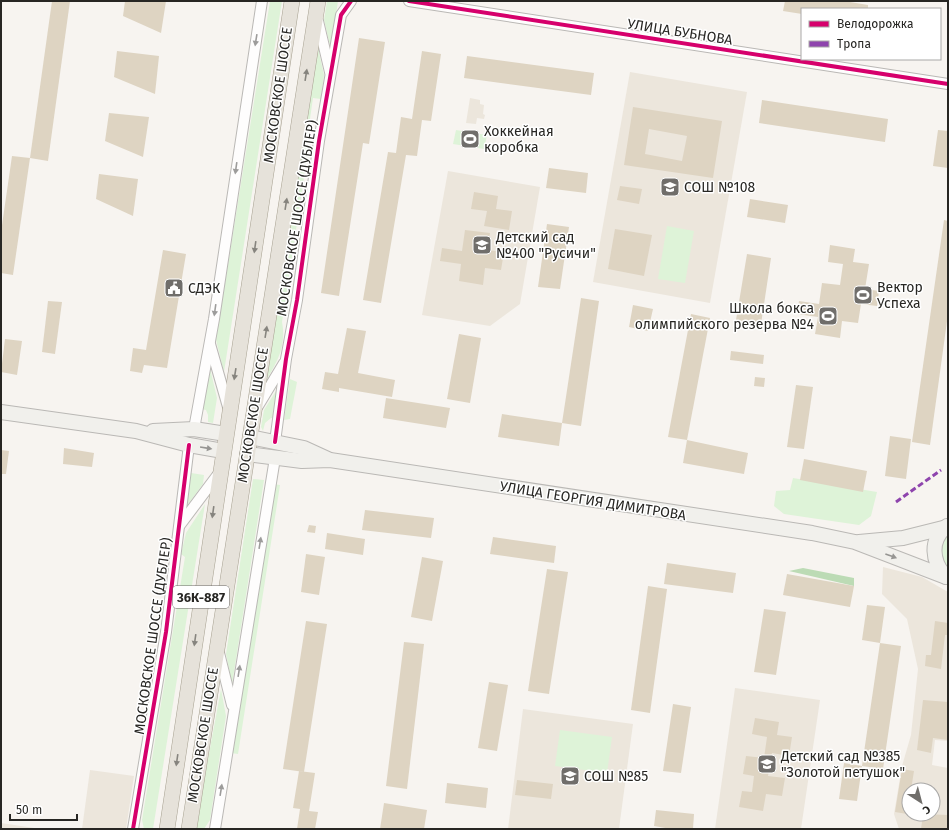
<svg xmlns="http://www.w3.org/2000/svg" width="949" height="830" font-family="'Fira Sans',sans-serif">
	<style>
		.built { fill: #ece6dc; fill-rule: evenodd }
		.green { fill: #def3d8 }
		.forest { fill: #bcdbb5 }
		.building { fill: #ded4c2; fill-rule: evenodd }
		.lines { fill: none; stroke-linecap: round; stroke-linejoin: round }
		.minor-casing { stroke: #bab8b5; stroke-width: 12 }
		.secondary-casing { stroke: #bab8b5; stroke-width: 16 }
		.primary-casing { stroke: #a7a191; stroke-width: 16 }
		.minor { stroke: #fefdfd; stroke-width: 10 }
		.secondary { stroke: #f1f0ec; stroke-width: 14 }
		.primary { stroke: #e6e2da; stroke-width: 15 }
		.quiet { stroke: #8e44ad; stroke-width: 3; stroke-dasharray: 6 3; stroke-linecap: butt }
		.cycleway-casing { stroke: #fff; stroke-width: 6 }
		.cycleway { stroke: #d6006c; stroke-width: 4 }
		.oneway { fill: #9d9c9b }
		.oneway2 { fill: #86847e }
		.oneway3 { fill: #969592 }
		.labels { text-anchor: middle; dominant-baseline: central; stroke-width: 3; stroke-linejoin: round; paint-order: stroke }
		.shield { fill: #fff; stroke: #686765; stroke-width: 1 }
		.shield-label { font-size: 13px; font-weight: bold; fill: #272623 }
		.street-label { font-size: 14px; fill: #272623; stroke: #fff }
		.poi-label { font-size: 14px; fill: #272623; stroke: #fff; text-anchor: start }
	</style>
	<rect width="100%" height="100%" fill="#f7f4f0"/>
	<g class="built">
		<polygon points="630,72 747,92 710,303 593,282"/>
		<polygon points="470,98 480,100 480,104 484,105 483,114 485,115 484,119 477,118 476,124 466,123"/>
		<polygon points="448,171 540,187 520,304 490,326 422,315"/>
		<path d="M883,567l39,10 26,15v149l-13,-1 -3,25 16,3v61h-49l-5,-15 8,-48 9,-31 7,-66 -11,-50 -25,-25zM909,790h24v24h-24z"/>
		<polygon points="735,688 820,700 801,829 715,829"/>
		<polygon points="523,709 633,724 619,829 508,829"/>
		<polygon points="90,770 134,776 126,829 82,829"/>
		<polygon points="1,823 41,829 1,829"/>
	</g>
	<g class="green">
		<polygon points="270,1 282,1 224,372 216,340"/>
		<polygon points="327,1 338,1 331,50 324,20"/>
		<path d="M318,48l6,27 -3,24 -8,-1 -7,48 2,5 -26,171c5,25 -6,42 -18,62z"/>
		<polygon points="456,130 487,135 484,149 453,144"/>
		<polygon points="667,226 694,231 685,283 658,279"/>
		<polygon points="209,364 217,398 213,423 208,422 208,415 206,410 201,409"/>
		<polygon points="290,379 297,382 290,419 284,420"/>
		<polygon points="279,386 274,418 271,418 265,423 263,431 261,427 264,410"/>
		<polygon points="191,473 204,475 203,484 186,507"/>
		<polygon points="793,478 877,492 871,516 859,525 784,514 774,506 776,491 790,490"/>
		<polygon points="253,479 264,480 232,685 226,654"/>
		<polygon points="273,484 280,485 238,754 231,753"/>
		<polygon points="205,504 153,829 144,829 142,820 185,557 181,554 186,533"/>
		<path d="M948,535v33c-7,-10 -9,-24 0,-33z"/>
		<polygon points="221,689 226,716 210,820 204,829 195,829"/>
		<polygon points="560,730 612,737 607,773 555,766"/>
	</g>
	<polygon class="forest" points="803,568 854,578 854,586 789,571"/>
	<g class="building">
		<polygon points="52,1 70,1 48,161 30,158"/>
		<polygon points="125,1 166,1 161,33 123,16"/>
		<polygon points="785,1 844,1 868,5 868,9 802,9 802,14 783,11"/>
		<polygon points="359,38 385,42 369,144 363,143 339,296 321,293"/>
		<polygon points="117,51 159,56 155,94 114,77"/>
		<polygon points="422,51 441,54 431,121 422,120 417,156 406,155 381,303 363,300 388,152 396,153 401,117 412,119"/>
		<polygon points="467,56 594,73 591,95 464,78"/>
		<polygon points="762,100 888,119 885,142 759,123"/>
		<path d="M633,107l89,14 -9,57 -89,-13zM649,129l38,7 -5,25 -37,-7z"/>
		<polygon points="109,113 149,117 143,157 105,141"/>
		<polygon points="938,130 948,131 948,168 933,166"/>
		<polygon points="12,156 30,158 13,275 1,273 1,232"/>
		<polygon points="549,168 588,173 586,193 546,188"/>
		<polygon points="99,174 138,179 133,216 96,199"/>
		<polygon points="620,186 642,189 639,204 617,200"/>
		<polygon points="474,192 498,196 496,209 512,211 509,230 484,226 487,211 471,209"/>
		<polygon points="750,199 788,205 785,223 747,217"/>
		<polygon points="944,220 948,221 948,314 930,445 912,442"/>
		<polygon points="547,224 569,227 560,289 538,287"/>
		<polygon points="615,229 652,235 644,276 608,269"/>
		<polygon points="465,230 490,233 487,250 504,252 501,270 485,268 483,285 459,281 461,264 440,261 442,248 462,251"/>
		<polygon points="830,245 855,249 853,262 869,264 865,289 879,291 877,306 861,304 858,323 842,321 840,338 815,334 818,317 797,314 799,301 819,304 822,283 840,285 843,264 828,262"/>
		<polygon points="163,250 186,254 167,368 144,365 142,373 130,371 133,348 146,350"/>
		<polygon points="747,254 771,258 761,324 736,320"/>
		<polygon points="581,298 599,301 581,426 562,423"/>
		<polygon points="48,301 62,302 55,354 42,352"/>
		<polygon points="633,305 653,309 648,331 629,327"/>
		<polygon points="691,314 710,318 687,440 668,437"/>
		<polygon points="347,328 366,331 358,373 395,380 392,397 339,388 339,392 322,389 325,372 338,374"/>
		<polygon points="459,334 481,338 470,403 447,399"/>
		<polygon points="5,339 22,341 17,375 1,372"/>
		<polygon points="731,351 764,355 763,364 730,360"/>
		<polygon points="755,377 765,378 764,387 754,386"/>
		<polygon points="796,385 813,387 804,449 787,447"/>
		<polygon points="386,398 450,408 446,428 383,418"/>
		<polygon points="502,414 562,423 559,446 498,437"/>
		<polygon points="890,436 911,439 906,479 885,476"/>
		<polygon points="687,440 748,453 744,474 683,463"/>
		<polygon points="64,448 94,453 92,467 63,464"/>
		<polygon points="1,450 9,451 6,474 1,474"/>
		<polygon points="804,459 867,471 863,492 800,480"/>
		<polygon points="365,510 434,518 431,538 362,530"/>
		<polygon points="309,525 316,526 315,533 307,532"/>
		<polygon points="327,533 365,539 363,555 325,549"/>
		<polygon points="493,537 556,546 554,563 490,554"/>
		<polygon points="306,554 325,557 319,595 301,592"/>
		<polygon points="422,557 443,561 432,621 411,617"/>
		<polygon points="667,563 736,573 733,593 664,584"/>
		<polygon points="547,569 568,572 549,694 528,691"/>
		<polygon points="787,574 854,586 850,607 783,595"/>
		<polygon points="648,586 667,589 650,713 631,710"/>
		<polygon points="867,605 885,607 880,643 862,640"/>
		<polygon points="764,609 786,612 776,675 754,672"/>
		<polygon points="306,621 327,624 304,772 283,769"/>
		<polygon points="935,621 948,623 948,635 945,635 941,669 925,666 926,655 931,655"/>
		<polygon points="404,642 424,644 407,789 386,786"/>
		<polygon points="880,643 901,646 883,769 862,766"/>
		<polygon points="489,682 508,685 497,751 478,748"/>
		<polygon points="923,700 948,702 948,740 933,738 931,753 917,750"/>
		<polygon points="673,704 691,707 681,773 663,771"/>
		<polygon points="755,718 779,722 777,735 792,737 789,756 772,753 768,776 785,778 782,796 766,794 763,811 739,807 742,791 752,792 754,776 743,774 746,756 764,758 767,737 752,734"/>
		<polygon points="844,763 862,766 857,801 839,799"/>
		<polygon points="902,769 914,771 911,790 909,790 907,814 895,812"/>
		<polygon points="299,771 315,773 309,811 318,812 315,829 297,829 300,809 293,808"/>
		<polygon points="517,780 553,784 551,799 515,795"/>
		<polygon points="447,783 488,788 486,808 445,803"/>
		<polygon points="384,803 427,810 424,829 380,829"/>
		<polygon points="656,810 694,814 693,829 671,829 654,826"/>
		<polygon points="923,814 948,815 947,829 921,829"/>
	</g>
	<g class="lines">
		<g class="minor-casing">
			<g id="minor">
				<polyline points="409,1 948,84"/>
				<polyline points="318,21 330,72"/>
				<polyline points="210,344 228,407"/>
				<polyline points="258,406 284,363"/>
				<polyline points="194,429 214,319 262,1"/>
				<polyline points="275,442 286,359 297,300 319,141 341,15 351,1"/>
				<polyline points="180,525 219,473"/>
				<polyline points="219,653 232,705"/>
				<polyline points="133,829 166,632 189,445"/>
				<polyline points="215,829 275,458"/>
			</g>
		</g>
		<g class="secondary-casing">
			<g id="secondary">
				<polyline points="1,412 136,431 189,445 223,451"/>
				<polyline points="153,431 194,429 226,434"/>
				<polyline points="250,437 304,448 328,459"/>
				<polyline points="247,454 302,461 330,460 812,533 855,542 946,577"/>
				<polyline points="859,542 903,538 943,528"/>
				<path d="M946,577c-14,-15 -17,-37 1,-51"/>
			</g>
		</g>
		<g class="primary-casing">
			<g id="primary">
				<polyline points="167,829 292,1"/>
				<polyline points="189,829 318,1"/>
			</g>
		</g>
		<use href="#minor" class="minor"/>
		<use href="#secondary" class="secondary"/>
		<use href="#primary" class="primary"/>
		<polyline class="quiet" points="896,502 941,470"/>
		<g class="cycleway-casing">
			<g id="cycleway">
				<polyline points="409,1 948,84"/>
				<polyline points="275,442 286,359 297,300 319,141 341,15 351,1"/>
				<polyline points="133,829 166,632 189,445"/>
			</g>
		</g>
		<use href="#cycleway" class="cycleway"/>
	</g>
	<defs><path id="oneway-solid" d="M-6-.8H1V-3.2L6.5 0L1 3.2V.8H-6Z"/></defs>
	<g class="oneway">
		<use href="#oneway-solid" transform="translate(256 40) rotate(99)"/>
		<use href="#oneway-solid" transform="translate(236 168) rotate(98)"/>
		<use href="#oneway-solid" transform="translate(215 310) rotate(98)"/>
		<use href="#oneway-solid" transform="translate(260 543) rotate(-81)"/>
		<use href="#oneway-solid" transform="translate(239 671) rotate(-81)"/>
		<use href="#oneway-solid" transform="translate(221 790) rotate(-81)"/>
	</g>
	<g class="oneway2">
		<use href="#oneway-solid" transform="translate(306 75) rotate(-81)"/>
		<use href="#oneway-solid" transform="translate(286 204) rotate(-81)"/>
		<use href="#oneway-solid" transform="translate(255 247) rotate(98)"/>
		<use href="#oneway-solid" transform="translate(266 332) rotate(-81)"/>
		<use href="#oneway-solid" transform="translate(235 374) rotate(99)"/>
		<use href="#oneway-solid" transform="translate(213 512) rotate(98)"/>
		<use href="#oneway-solid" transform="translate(195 640) rotate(98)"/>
		<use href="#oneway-solid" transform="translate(177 760) rotate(98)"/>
	</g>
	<g class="oneway3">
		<use href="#oneway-solid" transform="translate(206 448) rotate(9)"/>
		<use href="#oneway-solid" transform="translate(891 556) rotate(20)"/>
	</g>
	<defs>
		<g id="stadium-square" transform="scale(1)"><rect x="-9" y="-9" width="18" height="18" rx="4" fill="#706e6b" stroke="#fff"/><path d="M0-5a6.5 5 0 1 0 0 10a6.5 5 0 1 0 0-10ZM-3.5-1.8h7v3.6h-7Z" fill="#fff"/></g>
		<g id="school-square" transform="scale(1)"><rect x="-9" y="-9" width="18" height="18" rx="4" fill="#706e6b" stroke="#fff"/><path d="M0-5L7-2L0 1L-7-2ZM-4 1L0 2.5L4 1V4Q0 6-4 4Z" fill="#fff"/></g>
		<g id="civic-square" transform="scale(1)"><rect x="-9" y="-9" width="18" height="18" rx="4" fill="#706e6b" stroke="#fff"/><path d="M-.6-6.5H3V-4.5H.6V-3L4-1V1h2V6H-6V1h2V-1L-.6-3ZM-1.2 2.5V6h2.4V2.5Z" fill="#fff"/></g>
	</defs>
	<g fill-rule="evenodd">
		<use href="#stadium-square" x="470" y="139"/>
		<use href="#school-square" x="670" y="187"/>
		<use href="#school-square" x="482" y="245"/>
		<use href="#civic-square" x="174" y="288"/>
		<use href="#stadium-square" x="863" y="295"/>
		<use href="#stadium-square" x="828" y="316"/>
		<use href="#school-square" x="767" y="764"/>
		<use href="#school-square" x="570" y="776"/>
	</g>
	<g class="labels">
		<rect class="shield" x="173" y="586" width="56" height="22" rx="3"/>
		<g class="shield-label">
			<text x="201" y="597">36К-887</text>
		</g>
		<g class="street-label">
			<text transform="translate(680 32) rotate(9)">УЛИЦА БУБНОВА</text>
			<text transform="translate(278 95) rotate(-82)">МОСКОВСКОЕ ШОССЕ</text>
			<text transform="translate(297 218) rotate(-81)">МОСКОВСКОЕ ШОССЕ (ДУБЛЕР)</text>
			<text transform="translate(253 415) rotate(-81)">МОСКОВСКОЕ ШОССЕ</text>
			<text transform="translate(593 501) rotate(9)">УЛИЦА ГЕОРГИЯ ДИМИТРОВА</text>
			<text transform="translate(153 636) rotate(-82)">МОСКОВСКОЕ ШОССЕ (ДУБЛЕР)</text>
			<text transform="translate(203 735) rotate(-81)">МОСКОВСКОЕ ШОССЕ</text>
		</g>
		<g class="poi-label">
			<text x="484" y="131">Хоккейная<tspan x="484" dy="16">коробка</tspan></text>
			<text x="684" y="187">СОШ №108</text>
			<text x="496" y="237">Детский сад<tspan x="496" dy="16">№400 "Русичи"</tspan></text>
			<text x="877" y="287">Вектор<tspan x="877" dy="16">Успеха</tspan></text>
			<text x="188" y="288">СДЭК</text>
			<text x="814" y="308" text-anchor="end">Школа бокса<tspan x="814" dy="16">олимпийского резерва №4</tspan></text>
			<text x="781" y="756">Детский сад №385<tspan x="781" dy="16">"Золотой петушок"</tspan></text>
			<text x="584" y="776">СОШ №85</text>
		</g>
	</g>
	<rect width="949" height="830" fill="none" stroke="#272623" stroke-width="4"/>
	<rect x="801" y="8" width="140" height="52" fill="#ffffff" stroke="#a9a8a7"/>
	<rect x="809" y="21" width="20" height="6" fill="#d6006c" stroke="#a9a8a7"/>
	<text x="837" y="28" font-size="12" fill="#272623">Велодорожка</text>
	<rect x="809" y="41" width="20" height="6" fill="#8e44ad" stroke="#a9a8a7"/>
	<text x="837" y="48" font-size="12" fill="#272623">Тропа</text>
	<g transform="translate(921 802) rotate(144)"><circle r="19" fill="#ffffff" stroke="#a9a8a7"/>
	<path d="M0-3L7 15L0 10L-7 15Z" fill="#706e6b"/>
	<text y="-6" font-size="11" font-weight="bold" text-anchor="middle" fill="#272623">С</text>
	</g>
	<path d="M10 814v6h67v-6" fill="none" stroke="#272623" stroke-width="2"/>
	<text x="16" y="814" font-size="12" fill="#272623" stroke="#ffffff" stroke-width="3" paint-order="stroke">50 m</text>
</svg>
